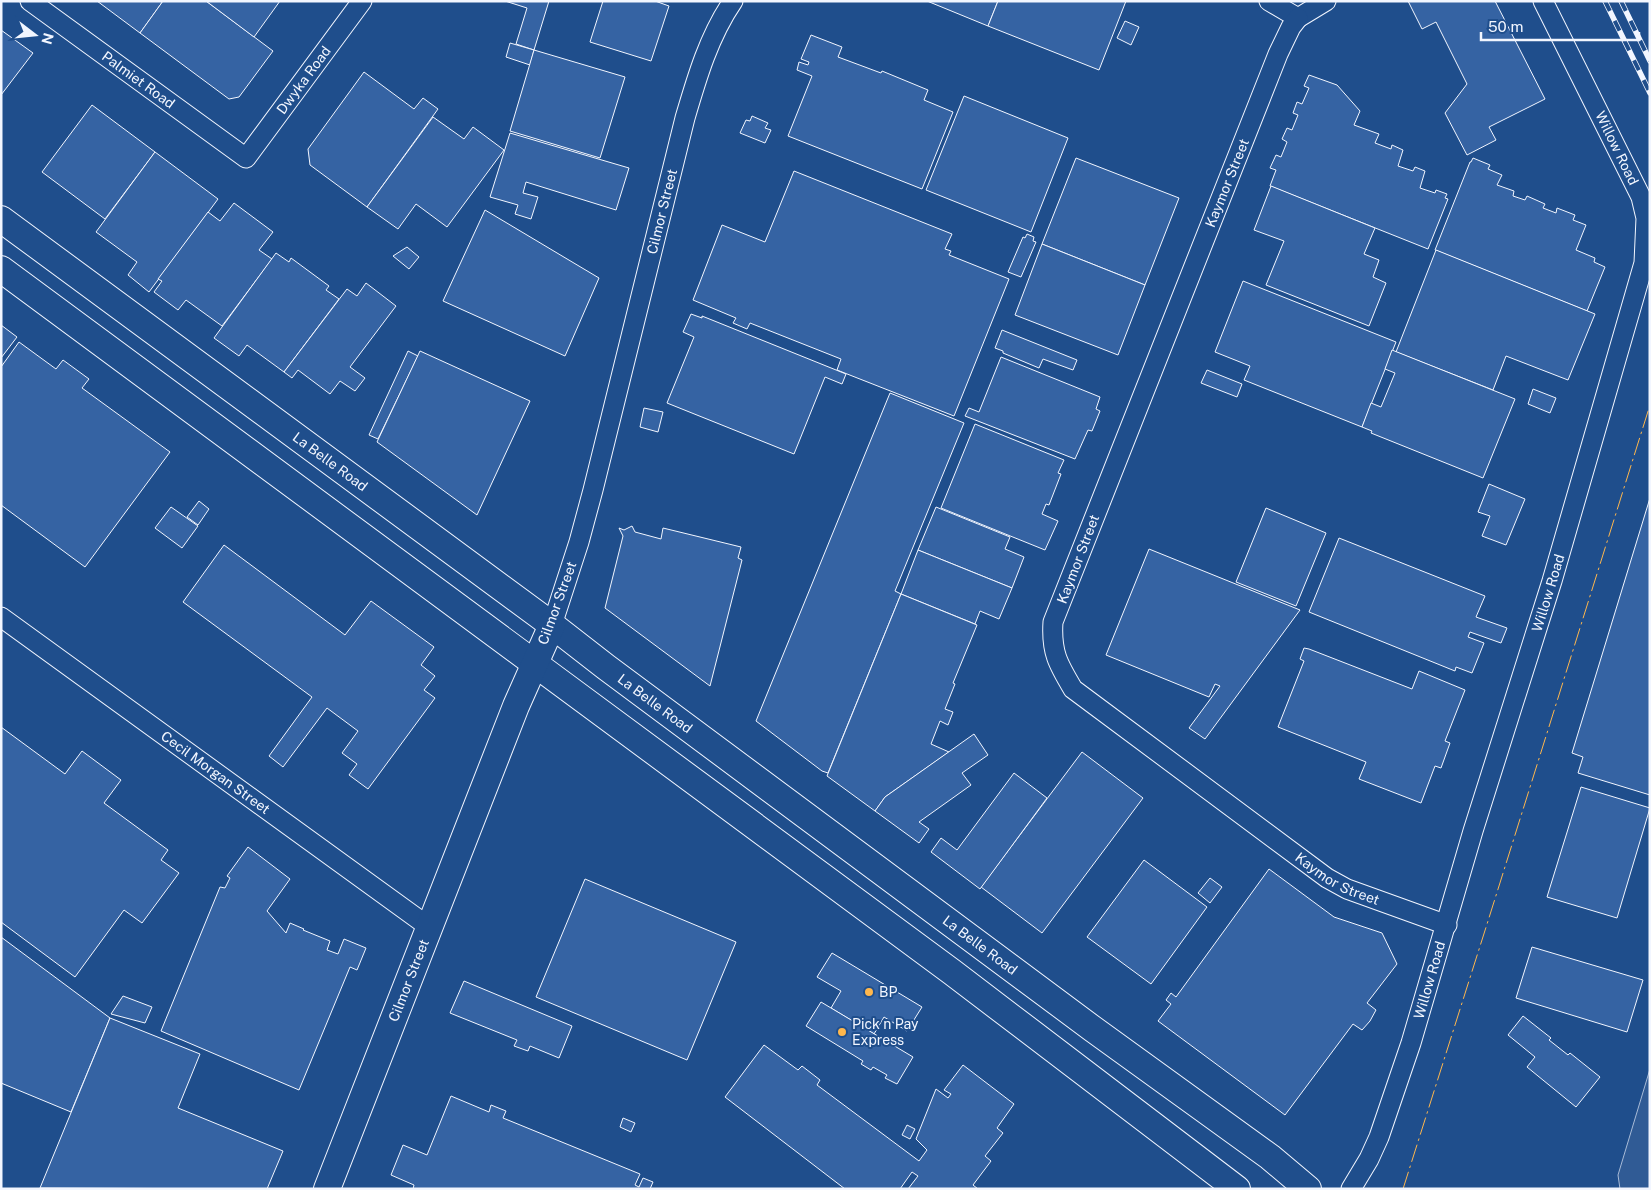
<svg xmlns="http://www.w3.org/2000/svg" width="1651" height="1190" font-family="'Public Sans',sans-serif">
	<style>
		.built { fill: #305b95; stroke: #a8bbd7 }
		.building { fill: #3563a3; stroke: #f2f6ff }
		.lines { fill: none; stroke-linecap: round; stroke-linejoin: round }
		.street-casing { stroke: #f2f6ff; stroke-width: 21 }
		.secondary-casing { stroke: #f2f6ff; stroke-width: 28 }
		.street { stroke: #1f4e8c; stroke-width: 19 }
		.secondary { stroke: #1f4e8c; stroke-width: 26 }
		.rail-casing { stroke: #f2f6ff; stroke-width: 5.5 }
		.rail { stroke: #1f4e8c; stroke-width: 4; stroke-dasharray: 11; stroke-linecap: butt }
		.power { stroke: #ffb74d; stroke-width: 1; stroke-dasharray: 18 4 2.5 4; stroke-linecap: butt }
		.poi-dot { fill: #ffb74d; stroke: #1f4e8c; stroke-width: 2 }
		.labels { text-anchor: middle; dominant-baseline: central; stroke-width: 4; stroke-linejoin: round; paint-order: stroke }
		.street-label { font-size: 14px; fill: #f2f6ff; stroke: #1f4e8c }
		.poi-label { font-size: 14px; fill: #f2f6ff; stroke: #1f4e8c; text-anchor: start }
	</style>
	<rect width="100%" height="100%" fill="#1f4e8c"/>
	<polygon class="built" points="1650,1069 1650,1189 1620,1189 1618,1175"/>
	<g class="building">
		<polygon points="97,1 163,1 140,33"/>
		<polygon points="163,1 206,1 273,51 239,97 229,99 140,33"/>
		<polygon points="206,1 280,1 254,37"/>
		<polygon points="505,1 549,1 534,50 516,44 527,8"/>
		<polygon points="603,1 655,1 669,6 651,61 590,42"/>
		<polygon points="927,1 998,1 988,26"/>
		<polygon points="998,1 1126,1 1099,70 988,26"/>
		<polygon points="1408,1 1495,1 1545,99 1489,127 1496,140 1467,155 1445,113 1467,84 1436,22 1422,29"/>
		<polygon points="1125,21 1139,27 1131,45 1117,38"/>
		<polygon points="1,30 33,53 1,95"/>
		<polygon points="811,35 842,47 838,57 881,73 882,71 928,90 924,100 953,112 922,189 788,136 812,76 797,70 799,62 808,65 809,62 801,59"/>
		<polygon points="510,43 534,50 530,65 506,57"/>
		<polygon points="534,50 625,77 600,158 510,131"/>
		<polygon points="364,72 414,109 423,98 438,109 367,207 310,165 308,149"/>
		<polygon points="1309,75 1337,85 1360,111 1354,125 1379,134 1375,143 1391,149 1392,145 1403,150 1398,166 1413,171 1415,167 1425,171 1420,188 1435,193 1436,190 1447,194 1445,198 1448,199 1428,249 1270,186 1276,170 1270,168 1276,155 1281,157 1287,142 1282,139 1287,128 1292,130 1298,115 1293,113 1297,102 1302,104 1309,88 1304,86"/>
		<polygon points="964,96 1068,138 1031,232 926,190"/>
		<polygon points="92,105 155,152 105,219 42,172"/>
		<polygon points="752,116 768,123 765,128 771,130 765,143 740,133 746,120 750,121"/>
		<polygon points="433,117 464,139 473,127 504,150 447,227 416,204 398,229 367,207"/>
		<polygon points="510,133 629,168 616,210 526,182 523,193 538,197 531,219 515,214 518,205 490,197"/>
		<polygon points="155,152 218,199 149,292 128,275 137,262 96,232"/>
		<polygon points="1076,158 1179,198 1145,285 1042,244"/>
		<polygon points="1473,158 1490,165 1488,169 1502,175 1497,185 1514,191 1513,196 1525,200 1527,196 1545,204 1543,208 1556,213 1557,208 1575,215 1573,220 1586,225 1576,250 1595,258 1594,262 1605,267 1587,311 1435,250 1470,162 1471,162"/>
		<polygon points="794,171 952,234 945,249 951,251 949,255 1009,279 954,416 837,370 841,359 750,323 747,329 733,323 736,318 693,300 722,225 765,242"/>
		<polygon points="1271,186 1375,228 1364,254 1379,260 1373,277 1386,283 1369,326 1266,285 1284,241 1254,230"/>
		<polygon points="234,203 273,232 259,250 272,259 222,326 186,300 178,310 154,292 162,281 158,279 208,212 220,221"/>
		<polygon points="485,210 599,278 565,356 443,301"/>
		<polygon points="1027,234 1034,237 1033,241 1036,242 1021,277 1008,272 1023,237 1025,238"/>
		<polygon points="1042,244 1145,285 1118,355 1015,315"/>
		<polygon points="407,247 419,257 409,269 393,256"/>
		<polygon points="1436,250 1595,314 1568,380 1506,356 1493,390 1396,352"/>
		<polygon points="276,253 289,262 291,258 329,286 326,290 339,299 284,372 247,345 239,356 214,338"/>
		<polygon points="1243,281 1396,342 1362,427 1244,380 1250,366 1215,352"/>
		<polygon points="366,283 396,306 350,367 365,378 355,391 340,381 330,394 298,370 292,378 284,372 347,289 357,296"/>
		<polygon points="691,314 702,318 702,316 846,374 842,384 825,377 794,454 667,403 694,337 683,332"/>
		<polygon points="1,325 17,337 1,358"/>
		<polygon points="1002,330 1077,360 1073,370 1043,359 1039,368 1003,353 1003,351 995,348"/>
		<polygon points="19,342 56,369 63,360 89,379 82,388 170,452 85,567 1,505 1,367"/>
		<polygon points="1392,350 1515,399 1483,478 1371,433 1372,431 1362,427 1371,403 1381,407 1395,373 1385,369"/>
		<polygon points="408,351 418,356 378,439 369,435"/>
		<polygon points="420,351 530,401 477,515 377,442"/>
		<polygon points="1001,357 1100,397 1096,409 1100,411 1092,431 1088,430 1075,459 965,416 969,408 979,412"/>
		<polygon points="1207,370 1242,384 1237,397 1201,383"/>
		<polygon points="1533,389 1556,398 1550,413 1528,404"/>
		<polygon points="890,393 964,423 895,591 901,594 828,773 822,771 756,721"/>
		<polygon points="644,408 663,412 658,432 640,427"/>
		<polygon points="975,424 1064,460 1058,473 1061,474 1049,505 1046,504 1042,514 1058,521 1045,550 941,508"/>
		<polygon points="1489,484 1525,499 1506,545 1482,536 1490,516 1478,512"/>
		<polygon points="1650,498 1650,795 1578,773 1583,757 1572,753"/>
		<polygon points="199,501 209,509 198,525 187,517"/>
		<polygon points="171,507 198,526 182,548 155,528"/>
		<polygon points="936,507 1010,537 1005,549 1024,557 1012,588 918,550"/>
		<polygon points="1266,508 1326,533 1296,606 1236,582"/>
		<polygon points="632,526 635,532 661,539 663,528 741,547 738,558 742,560 710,686 605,608 623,536 619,528 624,530"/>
		<polygon points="1339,538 1485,596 1476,617 1507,628 1501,643 1470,632 1468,637 1484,643 1472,673 1456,667 1455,671 1309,612"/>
		<polygon points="224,545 345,635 371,601 434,647 421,665 435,676 424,690 435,698 368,789 349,775 357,764 342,753 358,731 327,708 283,767 269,756 312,697 183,602"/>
		<polygon points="1149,549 1300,610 1205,739 1189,728 1220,686 1215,684 1209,697 1106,655"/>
		<polygon points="918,550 1012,588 999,619 980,611 975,624 901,594"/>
		<polygon points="901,594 977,625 953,683 955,684 945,709 953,712 948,725 940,721 931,744 949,752 885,797 875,811 827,776"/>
		<polygon points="1304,648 1309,649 1412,689 1419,671 1465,690 1445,741 1450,743 1441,768 1435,766 1421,803 1359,779 1366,762 1278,727 1304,661 1300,659"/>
		<polygon points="1,727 65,774 82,751 121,780 104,803 168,850 161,860 179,873 142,923 124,910 75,977 1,922"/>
		<polygon points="974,734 988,755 962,773 971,785 919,822 929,829 919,843 875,811 885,797"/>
		<polygon points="1082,752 1143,798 1042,933 981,887"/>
		<polygon points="1014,773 1047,798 980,889 931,852 941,838 957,850"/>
		<polygon points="1581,787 1650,808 1617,918 1547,897"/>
		<polygon points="248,847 290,879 267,911 286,933 290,923 304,929 303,930 330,941 327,950 338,954 344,939 366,948 357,970 350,967 299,1090 161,1031 220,887 225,888 230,878 227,876"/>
		<polygon points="1144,860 1207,907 1151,984 1087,937"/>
		<polygon points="1269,869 1334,917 1382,933 1397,964 1367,1003 1376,1010 1370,1021 1362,1030 1353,1024 1285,1115 1158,1021 1171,1004 1166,1000 1171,993 1176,997"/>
		<polygon points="1210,878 1222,887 1210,903 1198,893"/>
		<polygon points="585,879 736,942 687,1060 536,997"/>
		<polygon points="1,937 110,1018 71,1112 1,1083"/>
		<polygon points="1532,947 1643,980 1627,1032 1516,998"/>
		<polygon points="832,953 922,1007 907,1031 884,1017 874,1034 831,1008 841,991 817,977"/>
		<polygon points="464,981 572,1026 559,1058 530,1046 528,1051 514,1046 517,1040 450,1013"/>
		<polygon points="123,996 152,1007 145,1023 111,1014"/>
		<polygon points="821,1002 913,1057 897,1084 885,1078 887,1075 873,1067 871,1070 861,1064 863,1061 806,1026"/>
		<polygon points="1523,1016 1551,1038 1549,1040 1568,1055 1570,1053 1600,1077 1576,1107 1527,1067 1535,1057 1508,1035"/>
		<polygon points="110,1018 200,1054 178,1108 283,1151 267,1189 40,1188"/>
		<polygon points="764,1045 798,1070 802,1066 820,1080 817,1085 919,1161 927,1150 916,1139 936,1089 948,1098 951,1094 944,1090 963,1065 1014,1104 997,1128 1003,1133 985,1156 991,1161 973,1185 978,1189 908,1189 918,1176 912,1172 900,1189 845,1189 725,1097"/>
		<polygon points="451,1096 489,1112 491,1105 506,1111 503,1118 640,1174 635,1185 639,1187 643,1178 653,1182 650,1189 413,1189 414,1185 391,1175 403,1145 427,1155"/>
		<polygon points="623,1118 635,1123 631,1132 620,1127"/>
		<polygon points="907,1125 915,1129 910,1139 902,1135"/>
	</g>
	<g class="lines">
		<g class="street-casing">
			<g id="street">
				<path id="s1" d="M30,1l216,157 116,-157"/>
				<polyline points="1269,1 1298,18 1326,1"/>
				<path id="s2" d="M1298,18l-7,9 -13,27 -225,568c-2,30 5,42 20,67l254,189 20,11 100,36"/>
				<path id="s3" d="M1,617l428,310"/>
				<path id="s4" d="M552,625l27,-83 14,-52 92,-372c12,-41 24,-82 48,-117"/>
				<path id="s5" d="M1351,1189l18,-30 10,-22 32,-94 62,-212 79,-250 92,-318 2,-45 -5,-21 -98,-196"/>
			</g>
		</g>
		<g class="secondary-casing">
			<g id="secondary">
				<path id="s6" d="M1,219l551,406 54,42 487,362 177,128 38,32"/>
				<polyline points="1,269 952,972 1237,1189"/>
				<path id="s7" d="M327,1189l189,-483 36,-81"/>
			</g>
		</g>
		<use href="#street" class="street"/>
		<use href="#secondary" class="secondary"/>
		<g class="rail-casing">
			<g id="rail">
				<polyline points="1605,1 1650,93"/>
				<polyline points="1621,1 1650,61"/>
			</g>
		</g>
		<use href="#rail" class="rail"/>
		<polyline class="power" points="1403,1189 1488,921 1650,405"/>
	</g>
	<g class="poi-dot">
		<circle cx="869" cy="992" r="5"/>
		<circle cx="842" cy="1032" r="5"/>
	</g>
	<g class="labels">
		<g class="street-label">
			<text stroke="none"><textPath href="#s1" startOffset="134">Palmiet Road</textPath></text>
			<text stroke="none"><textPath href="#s1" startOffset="364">Dwyka Road</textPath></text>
			<text transform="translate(1617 148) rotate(64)">Willow Road</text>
			<text transform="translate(1227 183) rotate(-68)">Kaymor Street</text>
			<text stroke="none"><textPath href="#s4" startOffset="428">Cilmor Street</textPath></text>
			<text stroke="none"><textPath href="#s6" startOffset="409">La Belle Road</textPath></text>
			<text transform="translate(1078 559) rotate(-69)">Kaymor Street</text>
			<text stroke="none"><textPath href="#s5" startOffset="629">Willow Road</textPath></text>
			<text transform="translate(557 603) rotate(-70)">Cilmor Street</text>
			<text stroke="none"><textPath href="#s6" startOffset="814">La Belle Road</textPath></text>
			<text stroke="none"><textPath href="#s3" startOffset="265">Cecil Morgan Street</textPath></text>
			<text stroke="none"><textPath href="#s2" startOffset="1050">Kaymor Street</textPath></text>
			<text stroke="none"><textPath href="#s6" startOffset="1219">La Belle Road</textPath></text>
			<text stroke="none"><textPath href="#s7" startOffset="224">Cilmor Street</textPath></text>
			<text stroke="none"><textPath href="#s5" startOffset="224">Willow Road</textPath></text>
		</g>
		<g class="poi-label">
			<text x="879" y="992">BP</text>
			<text x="852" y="1024">Pick n Pay<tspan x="852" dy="16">Express</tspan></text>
		</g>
	</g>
	<rect width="1651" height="1190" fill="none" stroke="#f2f6ff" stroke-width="5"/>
	<g transform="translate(35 35) rotate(106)" stroke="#1f4e8c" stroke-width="4" paint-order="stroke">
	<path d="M0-4L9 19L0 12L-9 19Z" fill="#f2f6ff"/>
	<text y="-8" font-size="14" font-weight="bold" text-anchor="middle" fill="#f2f6ff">N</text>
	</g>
	<path d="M1481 32v8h158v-8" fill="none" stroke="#f2f6ff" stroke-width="2.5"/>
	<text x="1488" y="32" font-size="15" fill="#f2f6ff" stroke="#1f4e8c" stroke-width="4" paint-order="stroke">50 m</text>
</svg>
